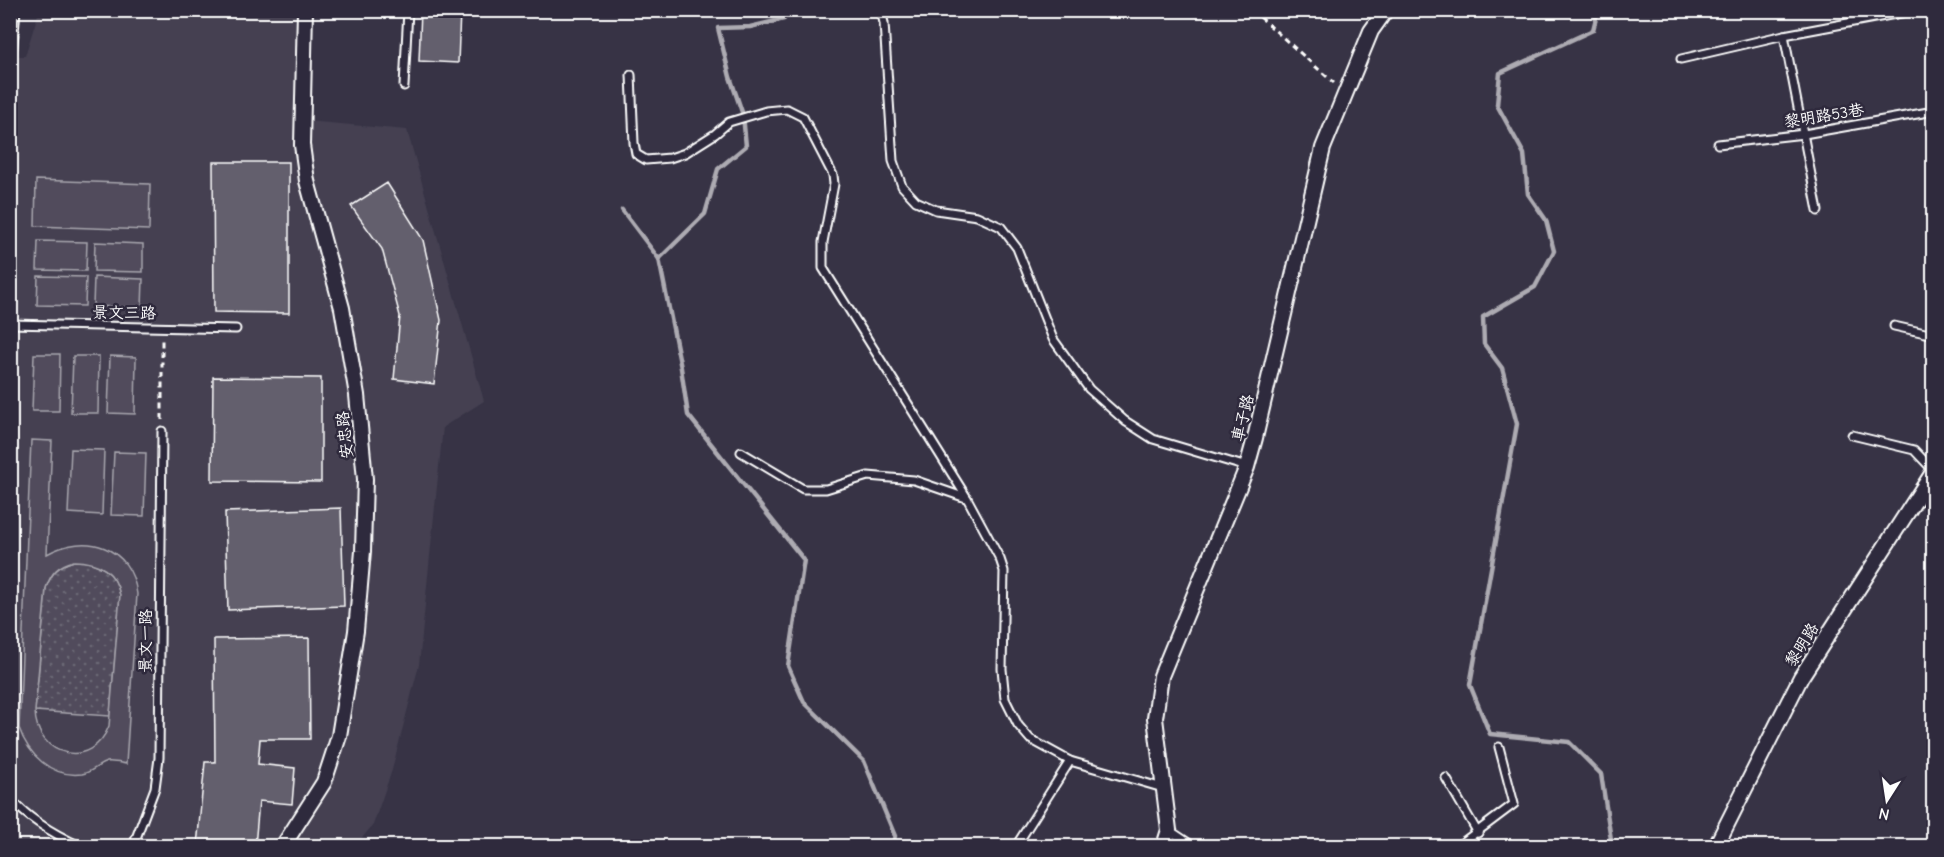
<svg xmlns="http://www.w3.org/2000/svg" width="1944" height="857" font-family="'Comic Neue','LXGW WenKai TC',sans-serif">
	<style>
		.built { fill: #444051 }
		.green { fill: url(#green-dots); stroke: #a8a6ae; stroke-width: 1.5 }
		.pitch { fill: #514c5c; stroke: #a8a6ae; stroke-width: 1.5; fill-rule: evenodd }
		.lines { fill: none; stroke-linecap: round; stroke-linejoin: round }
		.stream { stroke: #adabb2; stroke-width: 4.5 }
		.building { fill: #635f6d; stroke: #fff; stroke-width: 1.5 }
		.service-casing { stroke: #fff; stroke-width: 11 }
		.minor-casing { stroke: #fff; stroke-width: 18 }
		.path { stroke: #fff; stroke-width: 3; stroke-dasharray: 6 4.5; stroke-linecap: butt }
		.service { stroke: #2f2a3d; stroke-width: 7 }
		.minor { stroke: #2f2a3d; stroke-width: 14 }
		.labels { text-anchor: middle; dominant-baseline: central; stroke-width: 5; stroke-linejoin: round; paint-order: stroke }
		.street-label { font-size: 16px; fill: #fff; stroke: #2f2a3d }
	</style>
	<defs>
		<pattern id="green-dots" width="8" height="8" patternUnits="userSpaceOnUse" patternTransform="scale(1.5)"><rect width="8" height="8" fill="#514c5c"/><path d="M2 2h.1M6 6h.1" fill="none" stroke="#6b6774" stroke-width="1.8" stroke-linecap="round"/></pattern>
	</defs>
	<rect width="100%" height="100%" fill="#373345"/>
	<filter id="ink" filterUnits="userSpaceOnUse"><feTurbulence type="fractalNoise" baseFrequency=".0167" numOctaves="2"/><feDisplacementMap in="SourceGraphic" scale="12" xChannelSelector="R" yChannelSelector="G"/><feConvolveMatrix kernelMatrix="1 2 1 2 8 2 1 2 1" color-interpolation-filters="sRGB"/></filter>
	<g filter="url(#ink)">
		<polygon class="built" points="39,11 295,11 297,44 296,120 407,130 484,401 443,427 419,665 392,770 373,825 355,846 11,846 10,56 25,56"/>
		<path class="green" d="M74,561c24,0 41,9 46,34l-10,121 -75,-5 11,-123c5,-15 13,-23 28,-27z"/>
		<g class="pitch">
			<polygon points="36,180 150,184 149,230 35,226"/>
			<polygon points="38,241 87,242 86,271 37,270"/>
			<polygon points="95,242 143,244 143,272 94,271"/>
			<polygon points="38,276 86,277 85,306 37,305"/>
			<polygon points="94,277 143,279 142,308 93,306"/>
			<polygon points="34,354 60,354 59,411 32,411"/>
			<polygon points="73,356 99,356 98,413 71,413"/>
			<polygon points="110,356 136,357 135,414 108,413"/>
			<path d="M31,440l21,1 -5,113c39,-22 84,-8 90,40l-11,170c-6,-1 -14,-3 -19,-2 -8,2 -15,10 -25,12 -31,4 -54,-20 -63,-46zM74,561c24,0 41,9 46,34l-11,131c-17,44 -73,32 -74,-15l11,-123c5,-15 12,-23 28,-27z"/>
			<polygon points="71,449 104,450 102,515 68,513"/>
			<polygon points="114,452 146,453 144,516 111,515"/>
		</g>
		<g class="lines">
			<g class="stream">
				<polyline points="785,10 784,19 750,27 718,28 730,77 743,115 746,146 718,169 705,214 659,259 681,368 688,415 804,560 788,666 804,702 864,761 895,836 892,846"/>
				<polyline points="1598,10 1593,30 1500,73 1497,105 1524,154 1528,194 1546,220 1554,251 1535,287 1483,317 1484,344 1502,368 1517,424 1470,685 1490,734 1569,742 1601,774 1612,846"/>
				<polyline points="622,210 659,259"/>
			</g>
		</g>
		<g class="building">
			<polygon points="421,10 460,10 458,63 419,61"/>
			<polygon points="213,162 289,162 289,313 214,312"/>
			<polygon points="387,183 423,240 441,320 434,384 394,379 400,316 382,249 351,206"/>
			<polygon points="213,377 321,378 321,482 212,481"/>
			<polygon points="341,508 344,606 228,610 225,512"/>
			<polygon points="309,638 310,739 260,739 258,764 295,768 292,804 259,801 255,846 197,846 205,762 215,762 214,639"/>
		</g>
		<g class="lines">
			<g class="service-casing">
				<g id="service">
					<polyline points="881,10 884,23 893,161 902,186 916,201 936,210 977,216 1001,227 1017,248 1053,339 1089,389 1125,421 1153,439 1247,467"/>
					<polyline points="1784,35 1818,211"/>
					<polyline points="1681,59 1784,35 1917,10"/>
					<polyline points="631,75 634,143 636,154 646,160 670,158 685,153 715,134 729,122 766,111 787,109 803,117 833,175 834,184 823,242 823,268 967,498 1000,559 1004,571 1002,669 1005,699 1018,725 1030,739 1070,761 1163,788"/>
					<polyline points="404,86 408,10"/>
					<polyline points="1718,144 1804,134 1934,111"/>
					<polyline points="10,177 12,56 16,10"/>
					<polyline points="10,324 236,329"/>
					<polyline points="1894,326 1934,335"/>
					<polyline points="1852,435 1914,450 1934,471"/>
					<polyline points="741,452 803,489 826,489 868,476 914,480 966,498"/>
					<polyline points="1446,778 1478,833"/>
					<path d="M10,798c18,21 46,37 70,48"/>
					<polyline points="1169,830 1193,846"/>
					<polyline points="133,846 155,788 159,758 162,431"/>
					<polyline points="1016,846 1070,761"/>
					<polyline points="1458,846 1514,804 1499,747"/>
				</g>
			</g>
			<g class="minor-casing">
				<g id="minor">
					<polyline points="283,846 324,782 339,736 356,631 363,551 365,479 357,395 342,308 307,181 302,145 305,10"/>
					<polyline points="1164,846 1169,830 1155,718 1161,676 1247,467 1255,438 1323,148 1371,31 1386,10"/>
					<polyline points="1716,846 1801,677 1934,471"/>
				</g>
			</g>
			<g class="path">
				<polyline points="1252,10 1334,83"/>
				<polyline points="162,420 162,337"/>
			</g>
			<use href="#service" class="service"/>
			<use href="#minor" class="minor"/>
		</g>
	</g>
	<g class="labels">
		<g class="street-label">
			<text transform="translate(1824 116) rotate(-9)">黎明路53巷</text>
			<text transform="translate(124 313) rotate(1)">景文三路</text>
			<text transform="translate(1243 418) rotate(-76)">車子路</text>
			<text transform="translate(345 435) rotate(-96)">安忠路</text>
			<text transform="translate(146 641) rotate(-90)">景文一路</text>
			<text transform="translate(1802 645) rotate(-58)">黎明路</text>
		</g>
	</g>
	<rect width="1944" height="857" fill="none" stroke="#2f2a3d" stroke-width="36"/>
	<rect x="18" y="18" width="1908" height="821" fill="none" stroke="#fff" stroke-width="2" filter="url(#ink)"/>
	<g transform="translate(1887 800) rotate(192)" stroke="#2f2a3d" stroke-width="4.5" paint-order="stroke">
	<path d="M0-4.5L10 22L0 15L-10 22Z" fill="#ffffff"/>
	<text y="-9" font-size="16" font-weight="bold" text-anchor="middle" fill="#ffffff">N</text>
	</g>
</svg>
